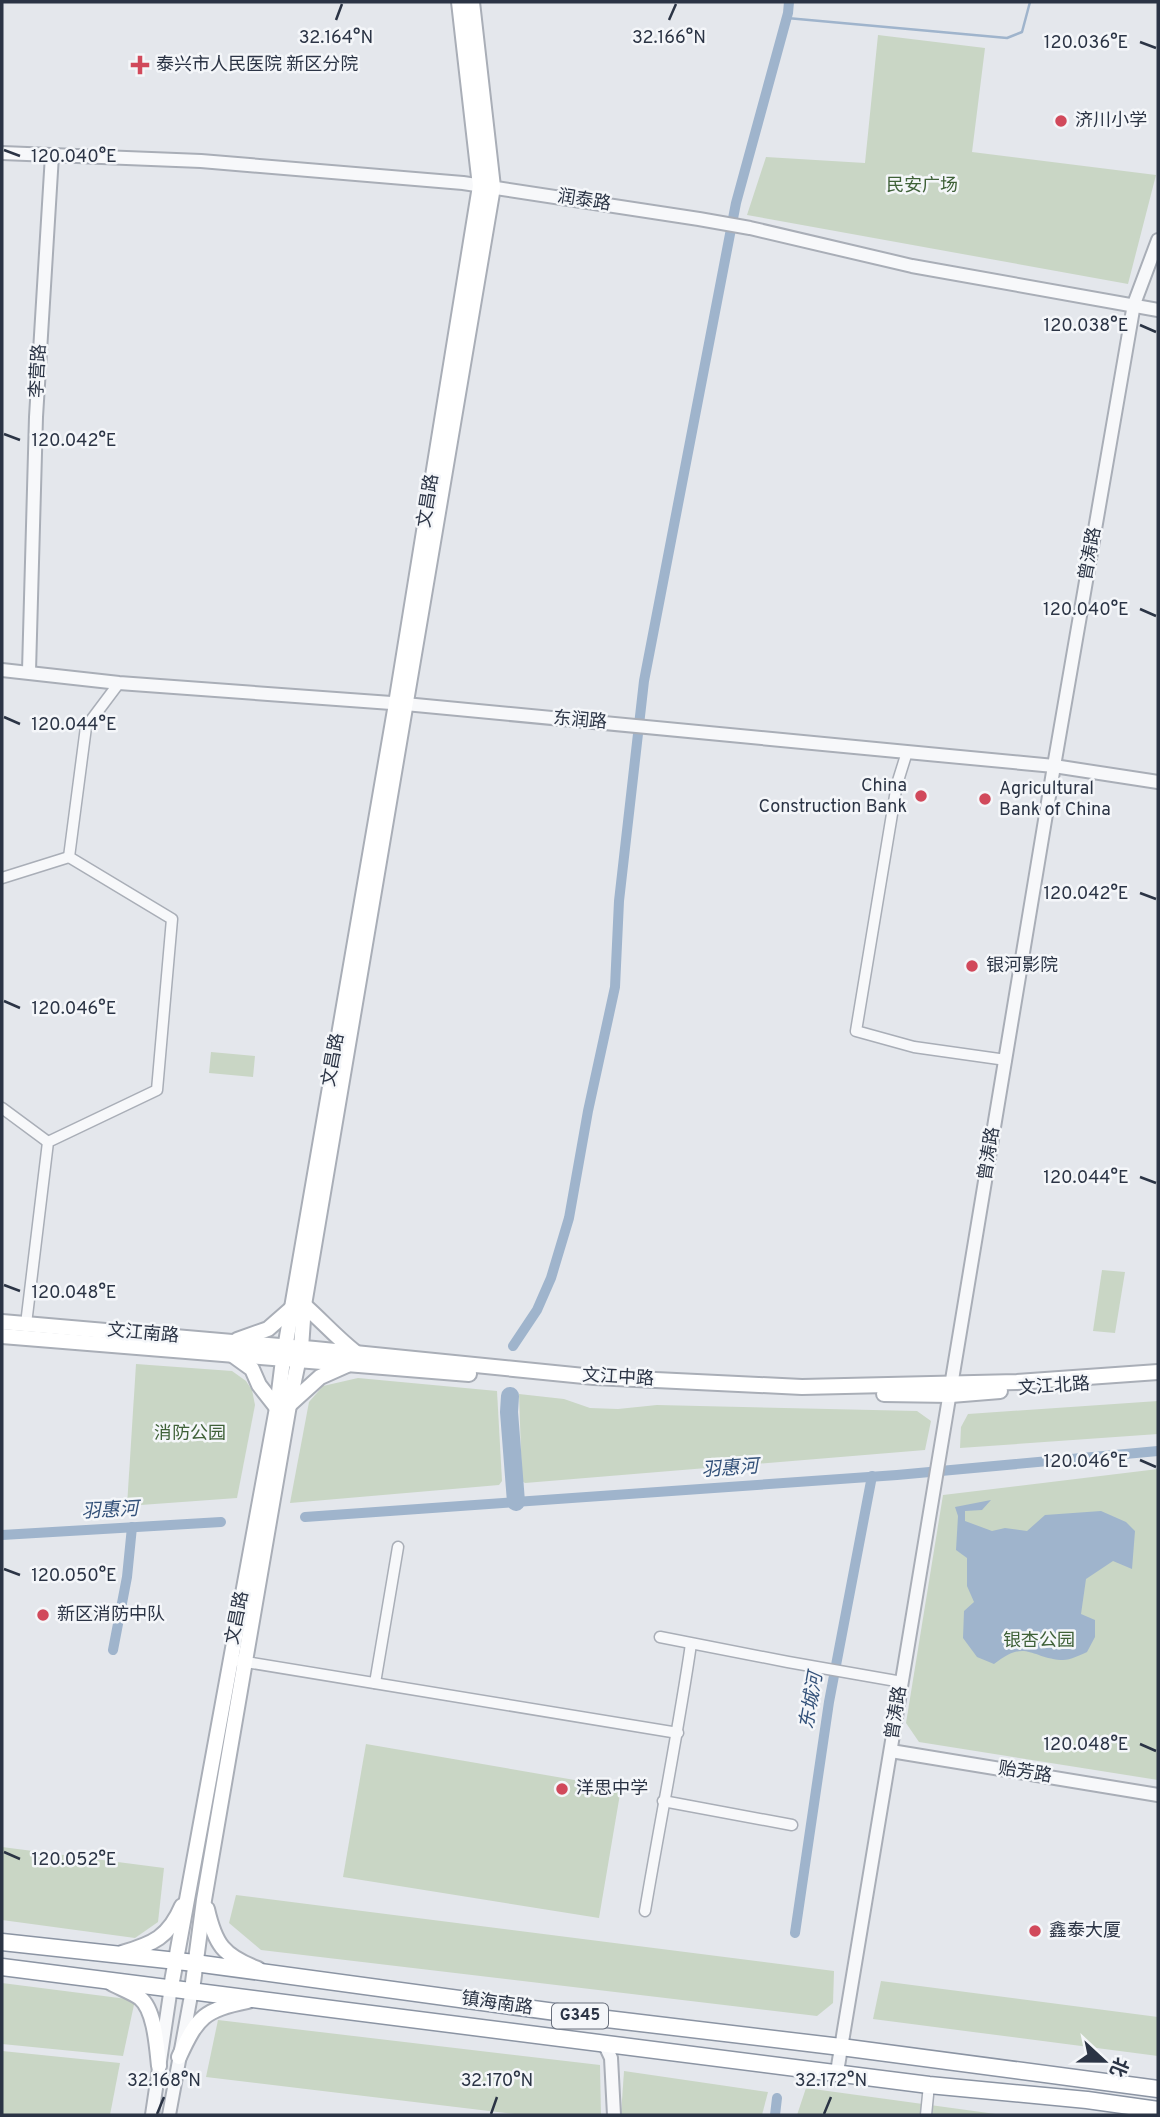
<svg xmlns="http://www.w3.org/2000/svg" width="1160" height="2117" font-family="Overpass,'Noto Sans SC',sans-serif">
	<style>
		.green { fill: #c9d6c5 }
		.water { fill: #9fb4cc }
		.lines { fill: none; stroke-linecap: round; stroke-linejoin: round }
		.stream { stroke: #9fb4cc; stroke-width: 2.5 }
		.canal { stroke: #9fb4cc; stroke-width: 10 }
		.river { stroke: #9fb4cc; stroke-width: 18 }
		.minor-casing { stroke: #a9aeb7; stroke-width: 13 }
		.tertiary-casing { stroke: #a9aeb7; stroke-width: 16 }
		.secondary-casing { stroke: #a9aeb7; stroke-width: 18 }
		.trunk-casing { stroke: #8b94a3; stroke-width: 19 }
		.minor { stroke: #f7f8fa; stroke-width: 10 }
		.tertiary { stroke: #f7f8fa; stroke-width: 12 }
		.secondary { stroke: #fff; stroke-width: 14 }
		.trunk { stroke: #fff; stroke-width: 16 }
		.ticks { fill: none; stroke: #2b3445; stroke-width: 2.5 }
		.poi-dot { fill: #d1495b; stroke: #f4f6f9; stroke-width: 2.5 }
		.labels { text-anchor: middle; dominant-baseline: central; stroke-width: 5; stroke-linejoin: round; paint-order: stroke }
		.shield { fill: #f4f6f9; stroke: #676e7b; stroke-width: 2 }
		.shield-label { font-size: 16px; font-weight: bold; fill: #2b3445 }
		.poi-label { font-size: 18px; fill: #2b3445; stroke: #f4f6f9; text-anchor: start }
		.park-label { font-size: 18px; fill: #3f6138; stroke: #f4f6f9 }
		.street-label { font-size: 18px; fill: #2b3445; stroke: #f4f6f9 }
		.water-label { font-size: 19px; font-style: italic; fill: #34527a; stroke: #f4f6f9 }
		.ticks-label { font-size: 18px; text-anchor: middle; fill: #2b3445; stroke: #f4f6f9; stroke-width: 5; stroke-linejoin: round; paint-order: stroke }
	</style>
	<rect width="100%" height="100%" fill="#e4e7ec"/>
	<g class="green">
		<polygon points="878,35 985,48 972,152 1156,175 1128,284 747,215 766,157 865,163"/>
		<polygon points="211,1052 255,1056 253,1077 209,1073"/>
		<polygon points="1102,1270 1125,1272 1115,1333 1093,1331"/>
		<polygon points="136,1364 232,1371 246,1381 252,1390 255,1405 237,1498 127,1506"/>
		<polygon points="358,1378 497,1391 502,1481 499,1485 290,1503 309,1402 323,1386"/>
		<polygon points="519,1394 564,1399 590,1408 618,1409 657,1405 917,1411 931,1421 925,1450 525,1483 522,1481"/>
		<polygon points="1158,1401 1158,1434 960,1448 961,1427 968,1414"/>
		<polygon points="1158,1469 1158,1780 919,1742 906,1723 943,1495"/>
		<polygon points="366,1744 621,1788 599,1918 343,1877"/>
		<polygon points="2,1847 164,1868 158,1922 135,1938 2,1920"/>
		<polygon points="236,1895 834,1971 833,2003 817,2016 261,1950 229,1923"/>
		<polygon points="881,1981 1158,2017 1158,2056 873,2019"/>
		<polygon points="2,1983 135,2000 123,2056 2,2044"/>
		<polygon points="218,2020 600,2065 601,2115 523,2115 206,2077"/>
		<polygon points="2,2051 120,2063 110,2115 2,2115"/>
		<polygon points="624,2071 768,2092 762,2115 621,2115"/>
		<polygon points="806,2088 1003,2115 797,2115"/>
	</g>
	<path class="water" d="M991,1500l-9,10 -17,1v10l27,10 13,-3 22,3 18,-16 56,-4 25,11 9,9 -3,38 -19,-8 -27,18 -5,35 14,6v17l-8,15c-7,3 -18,9 -26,8 -32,-3 -35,-21 -67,4l-17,-7 -14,-19 1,-27 10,-9 -7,-16v-28l-11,-8 2,-34 -3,-9z"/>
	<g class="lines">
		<polyline class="stream" points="787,18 1007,38 1022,32 1030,2"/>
		<g class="canal">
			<polyline points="513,1346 537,1310 551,1278 569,1218 588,1111 615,987 619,901 644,681 736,203 788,13 789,2"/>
			<polyline points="305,1517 897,1475 1158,1451"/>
			<polyline points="2,1535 221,1522"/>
			<polyline points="113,1650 127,1577 132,1527"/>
			<polyline points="795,1933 829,1702 872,1476"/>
			<polyline points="775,2115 777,2098"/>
		</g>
		<polyline class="river" points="510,1396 509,1412 516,1502"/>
		<g class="minor-casing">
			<g id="minor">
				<polyline points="907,752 897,784 856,1031 914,1047 1006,1060"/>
				<polyline points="2,878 69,857"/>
				<polyline points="2,1108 48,1142"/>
				<polyline points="26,1324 48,1142 157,1090 172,919 69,857 86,727 119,683"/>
				<polyline points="660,1637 788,1662 902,1682"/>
				<polyline points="240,1661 678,1733"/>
				<polyline points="375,1683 398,1547"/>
				<polyline points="663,1801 792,1825"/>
				<path d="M645,1911c15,-89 33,-178 46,-267"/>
				<polyline points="926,2115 929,2085"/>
			</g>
		</g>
		<g class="tertiary-casing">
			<g id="tertiary">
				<polyline points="2,153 201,161 463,183 699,219 750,228 912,266 1158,310"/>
				<polyline points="2,670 119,683 405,704 907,752 1054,766 1158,782"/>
				<polyline points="29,671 36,417 52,155"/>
				<polyline points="891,1751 1158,1795"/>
				<polyline points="604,2043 611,2058 614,2115"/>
				<polyline points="837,2072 1054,766 1134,304 1158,240"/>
				<polyline points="152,2115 171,1987"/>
				<polyline points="169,2115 192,1990"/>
			</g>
		</g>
		<g class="secondary-casing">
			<g id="secondary">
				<path d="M304,1305c18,16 33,33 51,47"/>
				<polyline points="2,1322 315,1349 594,1377 802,1387 1017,1382 1158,1372"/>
				<polyline points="2,1336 469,1374"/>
				<polyline points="237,1340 268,1329 292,1308"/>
				<polyline points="234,1356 252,1369 259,1385 277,1408"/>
				<polyline points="884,1394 951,1395 1000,1391"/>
				<polyline points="289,1405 320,1377 347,1365"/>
				<path d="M207,1909c8,35 16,47 51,60"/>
				<path d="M122,1953c31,-9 47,-16 60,-47"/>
				<path d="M111,1983c9,5 21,9 29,15 15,12 17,50 19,68"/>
				<polyline points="171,1987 277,1408 283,1360 396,704 480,186 459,2"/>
				<polyline points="192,1990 204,1900 289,1405 301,1348 304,1305 493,187 472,2"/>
				<path d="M179,2057c19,-41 25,-47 69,-56"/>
			</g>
		</g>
		<g class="trunk-casing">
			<g id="trunk">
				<polyline points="2,1942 195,1963 607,2019 841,2047 1158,2089"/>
				<polyline points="2,1967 929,2085 1087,2100 1158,2110"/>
			</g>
		</g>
		<use href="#minor" class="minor"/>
		<use href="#tertiary" class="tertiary"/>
		<use href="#secondary" class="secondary"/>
		<use href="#trunk" class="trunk"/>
	</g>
	<path class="ticks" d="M336,20l6,-16M669,20l7,-16M1140,42l16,6M4,150l16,6M1140,325l16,7M4,434l16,6M1140,609l16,7M4,717l16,7M1140,893l16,6M4,1001l16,7M1140,1177l16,6M4,1285l16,6M1140,1460l16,7M4,1569l16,6M1140,1744l16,7M4,1852l16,7M157,2114l7,-17M491,2114l6,-17M824,2114l7,-17"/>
	<g class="poi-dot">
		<path d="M136.5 54.5h7v7h7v7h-7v7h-7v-7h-7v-7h7z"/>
		<circle cx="1061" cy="121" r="7"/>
		<circle cx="921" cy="796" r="7"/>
		<circle cx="985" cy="799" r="7"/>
		<circle cx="972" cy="966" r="7"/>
		<circle cx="43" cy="1615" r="7"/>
		<circle cx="562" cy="1789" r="7"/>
		<circle cx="1035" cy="1931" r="7"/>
	</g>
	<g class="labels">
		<rect class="shield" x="552" y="2003.5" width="56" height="25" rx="5"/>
		<g class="shield-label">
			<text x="580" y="2016">G345</text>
		</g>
		<g class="poi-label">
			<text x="156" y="65">泰兴市人民医院 新区分院</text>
			<text x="1075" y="121">济川小学</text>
			<text x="907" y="786" text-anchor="end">China<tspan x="907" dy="21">Construction Bank</tspan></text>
			<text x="999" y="789">Agricultural<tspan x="999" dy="21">Bank of China</tspan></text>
			<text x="986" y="966">银河影院</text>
			<text x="57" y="1615">新区消防中队</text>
			<text x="576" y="1789">洋思中学</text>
			<text x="1049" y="1931">鑫泰大厦</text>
		</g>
		<g class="park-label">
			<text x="922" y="186">民安广场</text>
			<text x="190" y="1434">消防公园</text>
			<text x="1039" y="1641">银杏公园</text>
		</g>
		<g class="street-label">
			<text transform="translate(584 201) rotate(9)">润泰路</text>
			<text transform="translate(39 371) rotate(-87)">李营路</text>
			<text transform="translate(429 501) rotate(-81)">文昌路</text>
			<text transform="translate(1091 554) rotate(-80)">曾涛路</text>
			<text transform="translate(580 721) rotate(5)">东润路</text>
			<text transform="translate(334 1060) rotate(-80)">文昌路</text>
			<text transform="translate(990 1154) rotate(-81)">曾涛路</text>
			<text transform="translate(143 1334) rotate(5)">文江南路</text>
			<text transform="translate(618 1378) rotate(3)">文江中路</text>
			<text transform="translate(1054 1387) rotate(-4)">文江北路</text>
			<text transform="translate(238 1618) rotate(-79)">文昌路</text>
			<text transform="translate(897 1713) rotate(-81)">曾涛路</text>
			<text transform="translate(1025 1773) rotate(9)">贻芳路</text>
			<text transform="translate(497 2004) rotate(8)">镇海南路</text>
		</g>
		<g class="water-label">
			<text transform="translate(730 1469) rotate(-4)">羽惠河</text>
			<text transform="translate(110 1511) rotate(-3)">羽惠河</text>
			<text transform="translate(812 1701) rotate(-80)">东城河</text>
		</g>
	</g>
	<g class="ticks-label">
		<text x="336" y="43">32.164°N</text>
		<text x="669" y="43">32.166°N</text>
		<text x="1086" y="48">120.036°E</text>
		<text x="74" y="162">120.040°E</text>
		<text x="1086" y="331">120.038°E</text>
		<text x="74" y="446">120.042°E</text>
		<text x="1086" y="615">120.040°E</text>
		<text x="74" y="730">120.044°E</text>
		<text x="1086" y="899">120.042°E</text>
		<text x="74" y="1014">120.046°E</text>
		<text x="1086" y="1183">120.044°E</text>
		<text x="74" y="1298">120.048°E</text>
		<text x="1086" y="1467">120.046°E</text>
		<text x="74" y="1581">120.050°E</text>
		<text x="1086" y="1750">120.048°E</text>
		<text x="74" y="1865">120.052°E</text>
		<text x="164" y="2086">32.168°N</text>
		<text x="497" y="2086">32.170°N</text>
		<text x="831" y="2086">32.172°N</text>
	</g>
	<rect width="1160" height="2117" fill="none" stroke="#2b3445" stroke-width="7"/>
	<g transform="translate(1104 2061) rotate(112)" stroke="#f4f6f9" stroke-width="5" paint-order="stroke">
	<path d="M0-5L12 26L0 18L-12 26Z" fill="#2b3445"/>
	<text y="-10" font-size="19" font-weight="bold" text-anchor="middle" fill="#2b3445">北</text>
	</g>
</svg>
